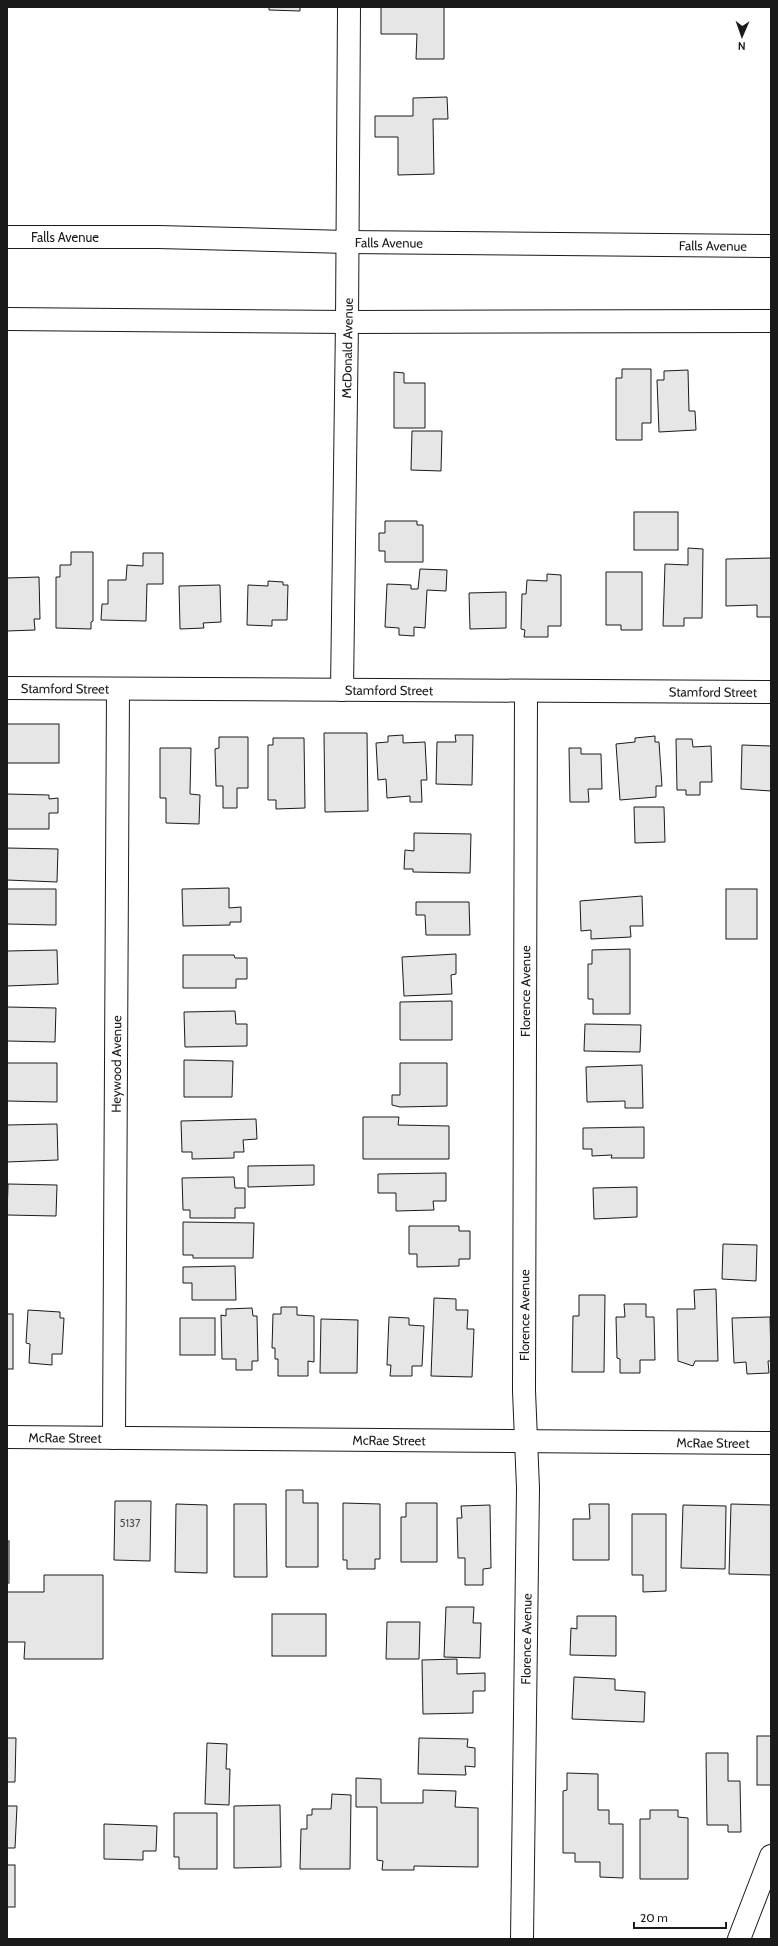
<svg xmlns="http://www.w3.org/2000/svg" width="778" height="1946" font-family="Cabin,sans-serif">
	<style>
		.building { fill: #e6e6e6; stroke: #1a1a1a }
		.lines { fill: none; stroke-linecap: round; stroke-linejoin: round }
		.minor-casing { stroke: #1a1a1a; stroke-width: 24 }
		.tertiary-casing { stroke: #1a1a1a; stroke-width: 24 }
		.trunk-casing { stroke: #1a1a1a; stroke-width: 24 }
		.minor { stroke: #fff; stroke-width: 22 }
		.tertiary { stroke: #fff; stroke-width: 22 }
		.trunk { stroke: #fff; stroke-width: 22 }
		.labels { text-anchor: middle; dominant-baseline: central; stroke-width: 3; stroke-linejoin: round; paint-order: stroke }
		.number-label { font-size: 11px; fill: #4d4d4d }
		.street-label { font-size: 13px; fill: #1a1a1a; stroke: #fff }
	</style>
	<rect width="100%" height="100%" fill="#fff"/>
	<g class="building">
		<polygon points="269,7 300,7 300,11 269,10"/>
		<polygon points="381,7 444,7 444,59 416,59 417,34 381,34"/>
		<polygon points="447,97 448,119 433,119 434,174 398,175 398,137 375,137 375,116 413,116 413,98"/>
		<polygon points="622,369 651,369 651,423 642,423 642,440 616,440 616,378 622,378"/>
		<polygon points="688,370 689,411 695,411 696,430 659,432 657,380 664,380 664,371"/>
		<polygon points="394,372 404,373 404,383 425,383 425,428 394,428"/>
		<polygon points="412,431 442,431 441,471 411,470"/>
		<rect x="634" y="512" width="44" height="38"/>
		<polygon points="385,521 417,521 417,525 423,525 423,562 385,562 385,551 379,551 379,533 385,533"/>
		<polygon points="688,548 703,549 702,618 684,618 684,626 663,626 665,564 688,565"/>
		<polygon points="71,552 93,552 93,621 91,622 91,629 56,628 56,577 60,577 60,565 71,565"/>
		<polygon points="143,553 163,553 163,584 147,584 146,621 101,620 102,604 108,604 108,580 126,580 127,565 143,566"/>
		<polygon points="771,558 771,617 757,617 757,605 726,606 726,559"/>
		<polygon points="420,569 447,570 446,591 427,590 425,628 414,627 414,636 399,635 399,628 385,627 387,584 411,585 411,589 418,589"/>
		<polygon points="606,572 642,572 642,630 621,630 621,625 606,625"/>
		<polygon points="547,574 561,575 561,626 548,626 548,637 524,637 525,630 521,629 522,594 526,594 527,580 547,581"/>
		<polygon points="39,577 40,619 34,619 35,630 7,631 7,578"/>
		<polygon points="268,581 283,582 283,585 288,585 287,620 272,620 272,626 247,625 248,585 268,586"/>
		<polygon points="220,585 221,622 203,623 204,628 180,629 179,586"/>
		<polygon points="506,592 506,628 470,629 469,593"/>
		<rect x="7" y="724" width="52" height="39"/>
		<polygon points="324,733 367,733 368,811 325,812"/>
		<polygon points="403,735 403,743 425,742 427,780 421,780 422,802 410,802 410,796 387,798 386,779 378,780 376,743 388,742 388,736"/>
		<polygon points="455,735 473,735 472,785 436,784 437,742 456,742"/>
		<polygon points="655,736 655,742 659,742 662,786 656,786 656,797 620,800 616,744 635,742 635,738"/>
		<polygon points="219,737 248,737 248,788 237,788 237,808 223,808 223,786 216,786 215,749 219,748"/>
		<polygon points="273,738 304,738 305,808 276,809 276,800 268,800 268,745 273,745"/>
		<polygon points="676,739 692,739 693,747 711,746 712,782 700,782 700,795 686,795 686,790 677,790"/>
		<polygon points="742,745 771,746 771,791 741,789"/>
		<polygon points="160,748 191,748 190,794 200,795 199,824 166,823 166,798 160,798"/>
		<polygon points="569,748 581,748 581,754 601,754 602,789 588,789 589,802 570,802"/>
		<polygon points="7,794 49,795 49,799 58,798 58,813 49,813 49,829 7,829"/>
		<polygon points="634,807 664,807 665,842 635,843"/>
		<polygon points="414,833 471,834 470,873 413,872 413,869 404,869 405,850 414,851"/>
		<polygon points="7,848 58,849 57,882 7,880"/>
		<polygon points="229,888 229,908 241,907 241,922 230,922 230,925 183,926 182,889"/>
		<polygon points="7,889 56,889 56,925 7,924"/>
		<rect x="726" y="889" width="31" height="50"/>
		<polygon points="642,896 643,926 630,926 631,937 591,939 591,930 581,931 580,901"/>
		<polygon points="416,902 469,902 470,935 426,935 425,915 416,915"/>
		<polygon points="630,949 630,1014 593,1014 593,999 588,999 588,964 592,964 592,950"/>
		<polygon points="57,950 58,984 7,986 7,951"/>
		<polygon points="456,954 456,974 451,975 452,994 404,996 402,957"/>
		<polygon points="183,955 234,955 235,958 247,958 247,979 236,979 236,988 183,988"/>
		<polygon points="452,1001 452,1040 400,1040 400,1002"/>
		<polygon points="7,1007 56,1008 55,1042 7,1041"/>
		<polygon points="235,1011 236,1024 247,1024 247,1046 185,1047 184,1012"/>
		<polygon points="585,1024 641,1025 640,1052 584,1051"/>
		<polygon points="184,1060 233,1061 232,1097 184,1097"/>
		<polygon points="7,1063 57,1063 57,1102 7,1101"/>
		<polygon points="400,1063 447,1063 447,1106 400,1107 392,1105 392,1095 400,1095"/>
		<polygon points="642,1065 643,1108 625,1108 625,1101 587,1102 586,1067"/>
		<polygon points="363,1117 399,1117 398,1125 449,1126 449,1159 363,1159"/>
		<polygon points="256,1119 257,1139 243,1140 244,1152 234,1152 234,1158 192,1159 192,1152 182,1152 181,1121"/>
		<polygon points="57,1124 58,1160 7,1162 7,1125"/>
		<polygon points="644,1127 644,1158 611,1158 612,1155 592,1156 592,1149 583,1149 583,1128"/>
		<polygon points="314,1165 314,1185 248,1187 248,1166"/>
		<polygon points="446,1173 446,1201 433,1201 434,1210 396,1211 396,1193 378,1193 378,1174"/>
		<polygon points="234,1177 235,1188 245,1188 245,1208 235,1208 235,1218 190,1218 190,1210 183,1210 182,1178"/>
		<polygon points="8,1184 57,1185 56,1216 7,1215"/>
		<polygon points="637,1187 637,1217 594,1219 593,1188"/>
		<polygon points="183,1222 254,1223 253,1258 193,1258 193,1255 183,1255"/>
		<polygon points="409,1226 459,1226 459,1231 470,1231 470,1259 459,1259 459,1266 417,1267 417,1254 409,1254"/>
		<polygon points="723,1244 757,1245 756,1281 722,1279"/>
		<polygon points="235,1266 236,1300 192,1300 192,1283 183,1283 183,1267"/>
		<polygon points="716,1289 718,1361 695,1361 693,1366 678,1361 677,1309 695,1309 694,1290"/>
		<polygon points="579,1295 605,1295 604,1372 572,1372 573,1316 579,1316"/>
		<polygon points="434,1298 456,1299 456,1310 468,1310 467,1329 474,1329 472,1377 431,1376"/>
		<polygon points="624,1304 646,1304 646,1317 654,1317 655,1360 640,1360 640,1373 620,1373 620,1359 617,1358 616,1317 625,1317"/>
		<polygon points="281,1307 297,1307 297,1315 314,1316 314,1362 308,1361 308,1376 278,1376 278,1359 275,1359 275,1348 272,1348 273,1314 281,1314"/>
		<polygon points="252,1308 253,1316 257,1316 258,1361 252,1361 252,1370 236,1370 236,1359 222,1359 221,1315 226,1316 226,1309"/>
		<polygon points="28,1310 60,1312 60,1318 64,1318 62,1354 52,1354 52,1365 29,1363 30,1344 26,1343"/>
		<rect x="7" y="1314" width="6" height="55"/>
		<polygon points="389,1317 409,1318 409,1325 424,1326 422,1366 412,1366 412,1376 390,1376 391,1365 387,1365"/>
		<polygon points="770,1317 771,1361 768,1361 769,1373 747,1374 746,1362 734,1363 732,1318"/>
		<rect x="180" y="1318" width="35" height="37"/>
		<polygon points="321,1319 358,1320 357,1373 320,1373"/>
		<polygon points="286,1490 303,1490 303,1503 318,1503 318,1567 286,1567"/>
		<polygon points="115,1501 151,1501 150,1561 114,1560"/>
		<polygon points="343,1503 380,1504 380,1559 375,1559 375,1569 347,1569 347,1560 343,1560"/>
		<polygon points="406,1503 437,1503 437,1562 401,1562 401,1517 406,1517"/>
		<polygon points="176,1504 207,1505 207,1573 175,1572"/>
		<polygon points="234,1504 266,1504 267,1577 234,1577"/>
		<polygon points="589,1504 609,1504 609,1560 573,1560 573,1519 590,1519"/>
		<polygon points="731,1504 771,1505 771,1575 729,1574"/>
		<polygon points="490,1505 491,1568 483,1569 483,1585 465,1585 465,1558 458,1558 457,1518 462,1518 461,1506"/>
		<polygon points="683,1505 726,1506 725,1569 681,1568"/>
		<polygon points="632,1514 666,1514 666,1591 643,1592 643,1575 632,1575"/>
		<rect x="7" y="1541" width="2" height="42"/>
		<polygon points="44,1575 103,1575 103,1659 24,1659 25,1642 7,1642 7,1592 44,1592"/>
		<polygon points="446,1607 474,1607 473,1623 481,1623 480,1658 444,1657"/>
		<rect x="272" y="1614" width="54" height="42"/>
		<polygon points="577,1616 616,1616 616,1656 570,1655 571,1628 577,1629"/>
		<polygon points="387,1622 420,1622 419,1659 386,1659"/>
		<polygon points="457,1659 457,1674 485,1673 485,1691 473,1691 473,1713 423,1714 422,1660"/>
		<polygon points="574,1677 615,1679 615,1690 645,1692 644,1722 572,1719"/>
		<rect x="757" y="1736" width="14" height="49"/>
		<polygon points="7,1738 16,1738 15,1782 7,1782"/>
		<polygon points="419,1738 468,1739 467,1747 475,1748 475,1767 465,1766 466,1775 418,1774"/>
		<polygon points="207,1743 227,1744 226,1769 230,1769 229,1805 205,1804"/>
		<polygon points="706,1753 728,1753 728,1781 740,1781 741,1832 728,1832 728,1825 707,1825"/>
		<polygon points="567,1773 598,1774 598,1810 609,1810 609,1824 623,1824 623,1878 600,1877 600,1862 575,1862 575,1853 563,1853 563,1791 567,1790"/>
		<polygon points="356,1778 381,1779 381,1803 423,1803 423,1790 456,1791 455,1807 478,1808 478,1867 414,1866 414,1870 382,1870 383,1861 377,1860 377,1807 356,1807"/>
		<polygon points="332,1794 351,1795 350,1869 300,1869 301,1829 307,1829 307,1815 312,1815 312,1809 331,1809"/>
		<polygon points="280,1805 281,1867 234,1868 234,1806"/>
		<polygon points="7,1806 17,1806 15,1848 7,1848"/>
		<polygon points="650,1810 678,1810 678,1817 688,1818 688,1879 640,1879 640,1819 650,1819"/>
		<polygon points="174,1813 217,1813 217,1869 179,1869 179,1857 174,1857"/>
		<polygon points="104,1824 157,1826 156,1851 143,1851 143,1860 104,1859"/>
		<rect x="7" y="1865" width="8" height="42"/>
	</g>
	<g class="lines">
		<g class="minor-casing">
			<g id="minor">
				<path id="s1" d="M7,688l764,4"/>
				<polyline points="342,690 347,322"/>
				<path id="s2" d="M114,1438l4,-749"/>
				<path id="s3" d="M522,1939l6,-451 -4,-97 2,-700"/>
				<polyline points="739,1939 771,1856"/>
			</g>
		</g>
		<g class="tertiary-casing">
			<g id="tertiary">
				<polyline points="347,322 349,7"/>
				<path id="s4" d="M7,1437l764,6"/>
			</g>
		</g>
		<g class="trunk-casing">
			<g id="trunk">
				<path id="s5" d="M7,237h151l189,5 424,4"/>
				<polyline points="7,319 347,322 771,321"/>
			</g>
		</g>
		<use href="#minor" class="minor"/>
		<use href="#tertiary" class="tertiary"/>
		<use href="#trunk" class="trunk"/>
	</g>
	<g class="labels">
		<g class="number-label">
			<text x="130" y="1523">5137</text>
		</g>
		<g class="street-label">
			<text stroke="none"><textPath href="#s5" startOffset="58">Falls Avenue</textPath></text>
			<text stroke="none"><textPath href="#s5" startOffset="382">Falls Avenue</textPath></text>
			<text stroke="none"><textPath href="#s5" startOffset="706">Falls Avenue</textPath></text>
			<text transform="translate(347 348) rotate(-89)">McDonald Avenue</text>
			<text stroke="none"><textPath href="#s1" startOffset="58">Stamford Street</textPath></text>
			<text stroke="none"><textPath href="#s1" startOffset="382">Stamford Street</textPath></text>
			<text stroke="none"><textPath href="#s1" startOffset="706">Stamford Street</textPath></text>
			<text stroke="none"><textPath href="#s3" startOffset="948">Florence Avenue</textPath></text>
			<text stroke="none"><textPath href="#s2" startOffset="374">Heywood Avenue</textPath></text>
			<text stroke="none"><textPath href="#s3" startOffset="624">Florence Avenue</textPath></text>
			<text stroke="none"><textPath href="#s4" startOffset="58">McRae Street</textPath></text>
			<text stroke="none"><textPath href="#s4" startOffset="382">McRae Street</textPath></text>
			<text stroke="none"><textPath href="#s4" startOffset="706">McRae Street</textPath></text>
			<text stroke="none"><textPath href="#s3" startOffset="300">Florence Avenue</textPath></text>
		</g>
	</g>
	<rect width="778" height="1946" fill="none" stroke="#1a1a1a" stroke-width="16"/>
	<g transform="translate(742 36) rotate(182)" stroke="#ffffff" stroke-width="3" paint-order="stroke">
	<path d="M0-3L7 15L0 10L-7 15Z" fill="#1a1a1a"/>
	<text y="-6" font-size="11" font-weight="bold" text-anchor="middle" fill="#1a1a1a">N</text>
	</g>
	<path d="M634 1922v6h92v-6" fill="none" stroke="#1a1a1a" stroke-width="2"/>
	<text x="640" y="1922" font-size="12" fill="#1a1a1a" stroke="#ffffff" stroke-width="3" paint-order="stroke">20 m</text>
</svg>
